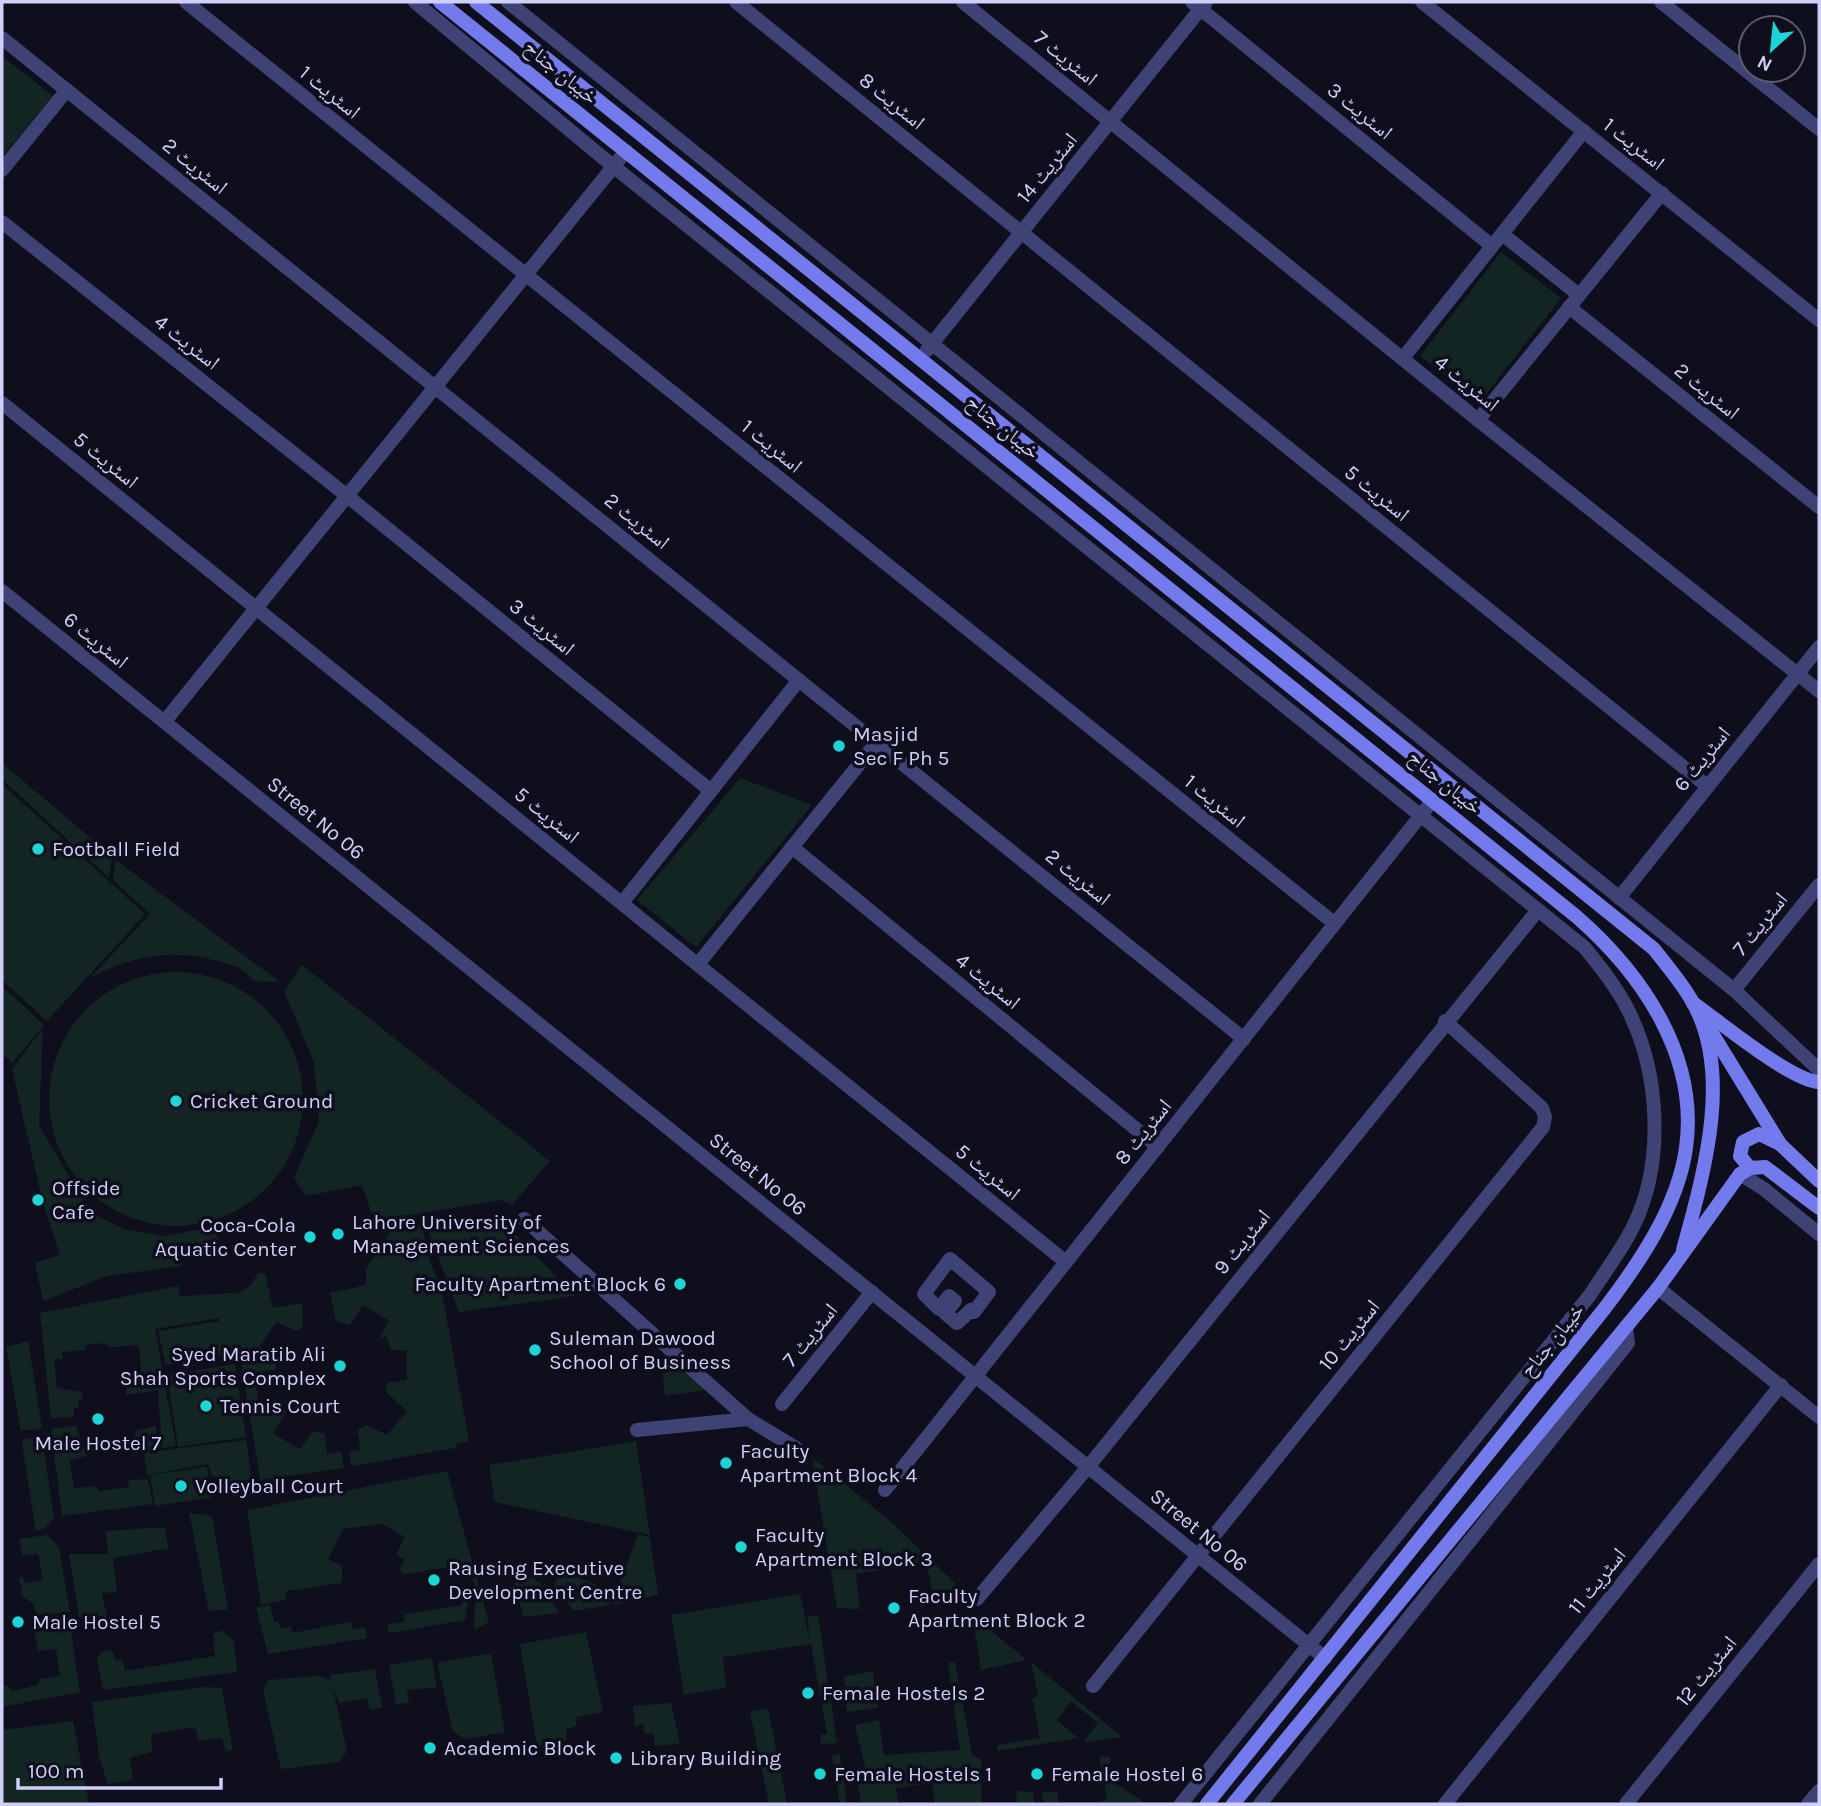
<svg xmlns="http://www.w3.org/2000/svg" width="1821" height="1806" font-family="Karla,'Noto Naskh Arabic',sans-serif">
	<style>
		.green { fill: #122523 }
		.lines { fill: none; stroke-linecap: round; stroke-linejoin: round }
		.minor { stroke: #3f4275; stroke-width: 14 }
		.tertiary { stroke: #3f4275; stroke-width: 14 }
		.secondary { stroke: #737aec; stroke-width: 14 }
		.poi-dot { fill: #1dd5d7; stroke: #0f0e1c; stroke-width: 2.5 }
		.labels { text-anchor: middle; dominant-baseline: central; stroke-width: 7; stroke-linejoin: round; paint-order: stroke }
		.street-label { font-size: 21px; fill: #d0cff9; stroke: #0f0e1c }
		.poi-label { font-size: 21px; fill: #d0cff9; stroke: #0f0e1c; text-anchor: start }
	</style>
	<rect width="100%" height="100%" fill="#0f0e1c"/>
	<g class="green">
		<polygon points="2,56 53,96 2,157"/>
		<polygon points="1501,252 1561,298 1480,402 1420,356"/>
		<polygon points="2,763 112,856 109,878 2,779"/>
		<polygon points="740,778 812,805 696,947 637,900"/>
		<polygon points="2,784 145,914 47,1021 2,980"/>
		<path d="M116,860l164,122c-7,-1 -20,1 -26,-2 -7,-4 -10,-11 -17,-13 -56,-20 -95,-15 -146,10l59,-63 -37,-34z"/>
		<polygon points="302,965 550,1161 512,1205 501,1200 374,1221 362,1185 306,1196 294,1178 319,1121 314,1062 284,991"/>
		<circle cx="176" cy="1099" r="127"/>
		<polygon points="2,986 44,1025 12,1063 2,1054"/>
		<polygon points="43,1028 39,1125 90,1212 124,1229 163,1236 215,1227 220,1246 180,1256 182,1266 107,1276 43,1301 35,1263 60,1255 43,1203 12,1069"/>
		<polygon points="498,1216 575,1296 459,1312 425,1222"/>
		<path d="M421,1224c7,21 6,40 19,58l29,159 -13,3 -1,4 -104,18 -2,-14 11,-2 -2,-20 8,-5 21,10 20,-24 -21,-19 1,-9 20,-3v-29l-16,-1 -5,-14 -7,3 10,-18 -26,-16 -13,20 -14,-4 -6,-28 36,-8v-16l25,-39z"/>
		<polygon points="258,1273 265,1273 273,1308 302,1303 303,1327 297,1331 276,1322 260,1346 278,1359 275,1370 254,1373 259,1405 280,1402 286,1412 273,1434 300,1449 313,1431 325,1434 327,1454 341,1452 344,1468 260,1480 241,1360 227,1360 225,1354 166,1365 158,1331 219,1321 219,1318 155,1329 176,1446 162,1448 158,1390 126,1395 126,1383 142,1382 139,1345 108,1347 106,1343 86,1345 85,1350 62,1352 63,1359 54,1359 57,1388 82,1392 83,1399 78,1400 79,1407 74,1408 74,1417 51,1418 40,1313 178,1286 180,1296 238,1293 251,1285"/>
		<polygon points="28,1341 42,1428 21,1431 6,1347"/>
		<polygon points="666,1351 711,1389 665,1396 661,1358"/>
		<polygon points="235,1364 246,1437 178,1447 167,1375"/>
		<polygon points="76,1426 87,1456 70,1460 74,1488 97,1486 98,1491 128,1487 129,1480 148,1479 153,1504 62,1516 51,1429"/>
		<polygon points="156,1426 158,1451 246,1440 252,1482 229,1487 225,1479 212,1476 208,1464 147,1475 143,1448 136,1447 135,1431"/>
		<polygon points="42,1438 54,1518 45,1528 36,1531 22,1444 23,1439"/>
		<polygon points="636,1441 650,1535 495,1502 489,1465"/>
		<polygon points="812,1457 891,1522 960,1588 950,1597 939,1597 932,1590 926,1562 856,1574 860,1609 837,1608"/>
		<polygon points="207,1467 212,1497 155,1506 150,1475"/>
		<polygon points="447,1471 489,1622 474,1630 476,1591 470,1570 459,1573 457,1566 404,1574 399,1570 405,1560 396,1555 405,1537 382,1524 343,1529 328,1559 342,1566 342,1583 286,1591 285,1600 261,1605 247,1510"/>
		<polygon points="189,1513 212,1516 228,1609 209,1611"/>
		<polygon points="164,1527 169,1548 113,1558 117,1592 102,1593 107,1617 79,1617 69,1554 108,1554 106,1531"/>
		<polygon points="638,1534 650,1538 658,1595 612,1605"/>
		<polygon points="47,1535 59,1547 70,1612 36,1615 33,1603 23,1597 19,1577 23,1577 25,1583 43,1580 38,1554 22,1556 19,1539"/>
		<polygon points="510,1561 542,1585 559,1613 523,1617"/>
		<polygon points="559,1571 614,1591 609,1605 574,1611 555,1585"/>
		<polygon points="800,1594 810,1642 807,1617 818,1615 837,1743 821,1744 820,1735 827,1734 811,1644 723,1657 726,1688 684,1695 671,1615"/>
		<polygon points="469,1597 465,1620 389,1633 387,1624 404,1622 405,1614 462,1605 463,1598"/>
		<polygon points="270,1605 274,1622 278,1622 281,1629 291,1626 292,1633 351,1622 352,1629 365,1628 367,1638 268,1654 256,1608"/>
		<polygon points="972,1614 1026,1660 981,1670"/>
		<polygon points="69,1618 80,1692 2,1707 2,1686 8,1685 12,1691 38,1685 39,1679 60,1676 56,1649 38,1651 35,1637 38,1622"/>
		<polygon points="222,1630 234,1641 237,1672 103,1690 97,1658 101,1652 112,1650 116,1661 122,1660 125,1671 215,1656 213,1634"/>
		<polygon points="586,1632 603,1712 577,1717 576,1726 567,1729 566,1740 537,1746 520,1644"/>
		<polygon points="491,1653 505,1732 465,1739 453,1732 437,1663"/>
		<polygon points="432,1658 437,1687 407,1690 409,1703 396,1704 389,1665"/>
		<polygon points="955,1662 972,1754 981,1760 981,1804 935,1804 932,1783 896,1788 898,1804 861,1804 857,1780 867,1775 855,1725 879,1720 884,1755 960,1750 948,1663"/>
		<polygon points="1031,1662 1122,1737 1123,1737 1083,1742 1098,1723 1071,1701 1057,1720 1078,1738 998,1751 997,1745 1040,1738 1032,1698 1038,1696"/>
		<polygon points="375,1669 382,1707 370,1710 367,1698 339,1703 333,1688 347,1751 339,1762 281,1769 263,1690 269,1680 317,1676 331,1680 330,1675"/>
		<polygon points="873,1671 878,1708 847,1712 844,1677"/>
		<polygon points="203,1687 222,1688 233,1750 226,1752 222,1738 198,1741 196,1729 189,1728 151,1734 152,1752 130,1758 133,1780 108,1784 99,1757 92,1702"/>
		<polygon points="671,1703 680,1744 655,1746 653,1733 645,1734 643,1724 635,1726 633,1706"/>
		<polygon points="768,1709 787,1804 769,1804 750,1711"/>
		<polygon points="73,1721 89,1804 2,1804 2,1730"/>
		<polygon points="840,1754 847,1804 840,1804 832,1755"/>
		<polygon points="1099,1756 1110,1757 1111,1781 1147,1804 1097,1804 1107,1799"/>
		<polygon points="1016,1791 1033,1792 1034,1804 1017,1804"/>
		<polygon points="1057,1791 1059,1804 1044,1804 1042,1793"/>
	</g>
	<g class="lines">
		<g class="minor">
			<polyline points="186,2 1334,923"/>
			<path d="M415,2l198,164 971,781c16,19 32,39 43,61 33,64 38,155 6,219 -12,24 -29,46 -43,68l-409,509"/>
			<polyline points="508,2 1734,990 1819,1070"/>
			<polyline points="736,2 1707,786"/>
			<polyline points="963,2 1478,420 1819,691"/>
			<polyline points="1192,2 1492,246"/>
			<polyline points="1422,2 1819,320"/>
			<polyline points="1661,2 1819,129"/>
			<polyline points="2,38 1244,1039"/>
			<polyline points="2,170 67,90"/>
			<polyline points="2,222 346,495 711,791"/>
			<polyline points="1502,234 1579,295"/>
			<polyline points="1569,307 1819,507"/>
			<polyline points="927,350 1206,2"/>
			<polyline points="1403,358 1584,131"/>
			<polyline points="2,403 1066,1262"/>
			<polyline points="1478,420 1662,193"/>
			<polyline points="165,721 626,151"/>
			<polyline points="792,847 1158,1147"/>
			<polyline points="1619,898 1819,647"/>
			<polyline points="622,903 799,680"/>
			<polyline points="698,964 877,742"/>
			<polyline points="1734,990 1819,885"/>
			<polyline points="1740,1174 1764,1189 1819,1234"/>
			<polyline points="524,1219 748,1419 796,1448"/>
			<polygon points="950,1259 989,1292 974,1312 971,1310 957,1323 945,1313 955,1301 949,1296 939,1309 924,1294"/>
			<polyline points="1658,1288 1819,1417"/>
			<polyline points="782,1404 872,1292"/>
			<polyline points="637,1430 748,1419"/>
			<polyline points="885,1490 1433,800"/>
			<polyline points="977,1599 1088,1467 1538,910"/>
			<polyline points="1093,1686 1543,1127 1545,1117 1542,1108 1445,1021"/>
			<polyline points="1260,1804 1628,1343 1626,1327"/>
			<polyline points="1445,1804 1781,1385"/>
			<polyline points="1626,1804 1819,1564"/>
			<polyline points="1808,1804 1819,1791"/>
		</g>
		<polyline class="tertiary" points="2,591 1325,1658"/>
		<g class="secondary">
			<path d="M440,2l1137,915c65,57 122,139 109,231 -8,58 -46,114 -81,160l-398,496"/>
			<path d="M476,2l1178,947c13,17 28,34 38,52 42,72 11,175 -9,249"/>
			<path d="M1693,1003c26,18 98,78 126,79"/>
			<polyline points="1707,1025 1780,1144 1819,1181"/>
			<polyline points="1750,1168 1740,1156 1743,1142 1759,1134 1780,1144"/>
			<polyline points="1233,1804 1658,1288 1740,1174 1750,1168 1765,1167 1819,1208"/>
		</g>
	</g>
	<g class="poi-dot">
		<circle cx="839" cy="746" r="7"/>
		<circle cx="38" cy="849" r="7"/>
		<circle cx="176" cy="1101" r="7"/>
		<circle cx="38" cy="1200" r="7"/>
		<circle cx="338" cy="1234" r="7"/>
		<circle cx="310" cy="1237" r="7"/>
		<circle cx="680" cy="1284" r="7"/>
		<circle cx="535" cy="1350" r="7"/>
		<circle cx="340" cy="1366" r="7"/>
		<circle cx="206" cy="1406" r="7"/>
		<circle cx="98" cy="1419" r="7"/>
		<circle cx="726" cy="1463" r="7"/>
		<circle cx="181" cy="1486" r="7"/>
		<circle cx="741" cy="1547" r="7"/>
		<circle cx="434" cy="1580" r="7"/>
		<circle cx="894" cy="1608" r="7"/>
		<circle cx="18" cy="1622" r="7"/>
		<circle cx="808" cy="1693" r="7"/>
		<circle cx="430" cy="1748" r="7"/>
		<circle cx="616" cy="1758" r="7"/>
		<circle cx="820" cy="1774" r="7"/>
		<circle cx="1037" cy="1774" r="7"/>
	</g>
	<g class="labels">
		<g class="street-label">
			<text transform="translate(1066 58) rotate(39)">اسٹریٹ 7</text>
			<text transform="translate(561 72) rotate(39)">خیبان جناح</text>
			<text transform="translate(330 92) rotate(39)">اسٹریٹ 1</text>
			<text transform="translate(892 101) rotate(39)">اسٹریٹ 8</text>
			<text transform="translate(1360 111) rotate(39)">اسٹریٹ 3</text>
			<text transform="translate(1634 144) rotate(38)">اسٹریٹ 1</text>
			<text transform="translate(195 166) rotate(39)">اسٹریٹ 2</text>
			<text transform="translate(1047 168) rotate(-51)">اسٹریٹ 14</text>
			<text transform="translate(187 342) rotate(38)">اسٹریٹ 4</text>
			<text transform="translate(1467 383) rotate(39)">اسٹریٹ 4</text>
			<text transform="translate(1707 391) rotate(39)">اسٹریٹ 2</text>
			<text transform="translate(1003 427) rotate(39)">خیبان جناح</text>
			<text transform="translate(772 446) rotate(39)">اسٹریٹ 1</text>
			<text transform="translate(106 460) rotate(39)">اسٹریٹ 5</text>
			<text transform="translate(1377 493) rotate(39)">اسٹریٹ 5</text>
			<text transform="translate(637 521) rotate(39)">اسٹریٹ 2</text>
			<text transform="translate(542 627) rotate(39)">اسٹریٹ 3</text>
			<text transform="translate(96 640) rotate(39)">اسٹریٹ 6</text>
			<text transform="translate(1702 759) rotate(-51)">اسٹریٹ 6</text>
			<text transform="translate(1445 782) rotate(39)">خیبان جناح</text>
			<text transform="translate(1215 801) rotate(39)">اسٹریٹ 1</text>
			<text transform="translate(547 815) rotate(39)">اسٹریٹ 5</text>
			<text transform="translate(316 818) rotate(39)">Street No 06</text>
			<text transform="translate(1078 877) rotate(39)">اسٹریٹ 2</text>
			<text transform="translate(1760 924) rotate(-51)">اسٹریٹ 7</text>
			<text transform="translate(988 981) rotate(39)">اسٹریٹ 4</text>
			<text transform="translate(1143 1132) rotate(-51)">اسٹریٹ 8</text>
			<text transform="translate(988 1172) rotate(39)">اسٹریٹ 5</text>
			<text transform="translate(758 1174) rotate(39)">Street No 06</text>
			<text transform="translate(1242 1242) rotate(-51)">اسٹریٹ 9</text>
			<text transform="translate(810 1335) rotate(-51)">اسٹریٹ 7</text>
			<text transform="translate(1349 1335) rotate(-51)">اسٹریٹ 10</text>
			<text transform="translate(1552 1340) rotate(-51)">خیبان جناح</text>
			<text transform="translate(1199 1530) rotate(39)">Street No 06</text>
			<text transform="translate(1597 1581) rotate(-51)">اسٹریٹ 11</text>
			<text transform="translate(1706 1671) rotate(-51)">اسٹریٹ 12</text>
		</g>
		<g class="poi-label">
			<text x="853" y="734">Masjid<tspan x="853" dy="24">Sec F Ph 5</tspan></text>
			<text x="52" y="849">Football Field</text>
			<text x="190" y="1101">Cricket Ground</text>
			<text x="52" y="1188">Offside<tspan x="52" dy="24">Cafe</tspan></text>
			<text x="352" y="1222">Lahore University of<tspan x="352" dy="24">Management Sciences</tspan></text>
			<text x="296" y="1225" text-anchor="end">Coca-Cola<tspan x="296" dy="24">Aquatic Center</tspan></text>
			<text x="666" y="1284" text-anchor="end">Faculty Apartment Block 6</text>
			<text x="549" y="1338">Suleman Dawood<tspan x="549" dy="24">School of Business</tspan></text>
			<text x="326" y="1354" text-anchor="end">Syed Maratib Ali<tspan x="326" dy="24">Shah Sports Complex</tspan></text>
			<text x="220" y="1406">Tennis Court</text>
			<text x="98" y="1443" text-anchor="middle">Male Hostel 7</text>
			<text x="740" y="1451">Faculty<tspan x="740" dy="24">Apartment Block 4</tspan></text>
			<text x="195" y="1486">Volleyball Court</text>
			<text x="755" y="1535">Faculty<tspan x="755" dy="24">Apartment Block 3</tspan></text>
			<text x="448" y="1568">Rausing Executive<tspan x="448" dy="24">Development Centre</tspan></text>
			<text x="908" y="1596">Faculty<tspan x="908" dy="24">Apartment Block 2</tspan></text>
			<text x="32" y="1622">Male Hostel 5</text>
			<text x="822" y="1693">Female Hostels 2</text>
			<text x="444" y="1748">Academic Block</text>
			<text x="630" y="1758">Library Building</text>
			<text x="834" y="1774">Female Hostels 1</text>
			<text x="1051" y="1774">Female Hostel 6</text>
		</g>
	</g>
	<rect width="1821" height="1806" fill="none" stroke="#d0cff9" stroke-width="7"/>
	<g transform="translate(1772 49) rotate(207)"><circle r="33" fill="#0f0e1c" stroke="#5c5b74" stroke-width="2"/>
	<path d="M0-5L12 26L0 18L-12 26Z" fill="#1dd5d7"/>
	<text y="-10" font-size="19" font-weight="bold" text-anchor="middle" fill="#d0cff9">N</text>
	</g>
	<path d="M18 1778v10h203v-10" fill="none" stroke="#d0cff9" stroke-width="3.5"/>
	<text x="28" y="1778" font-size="21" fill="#d0cff9" stroke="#0f0e1c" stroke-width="5" paint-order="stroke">100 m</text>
</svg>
